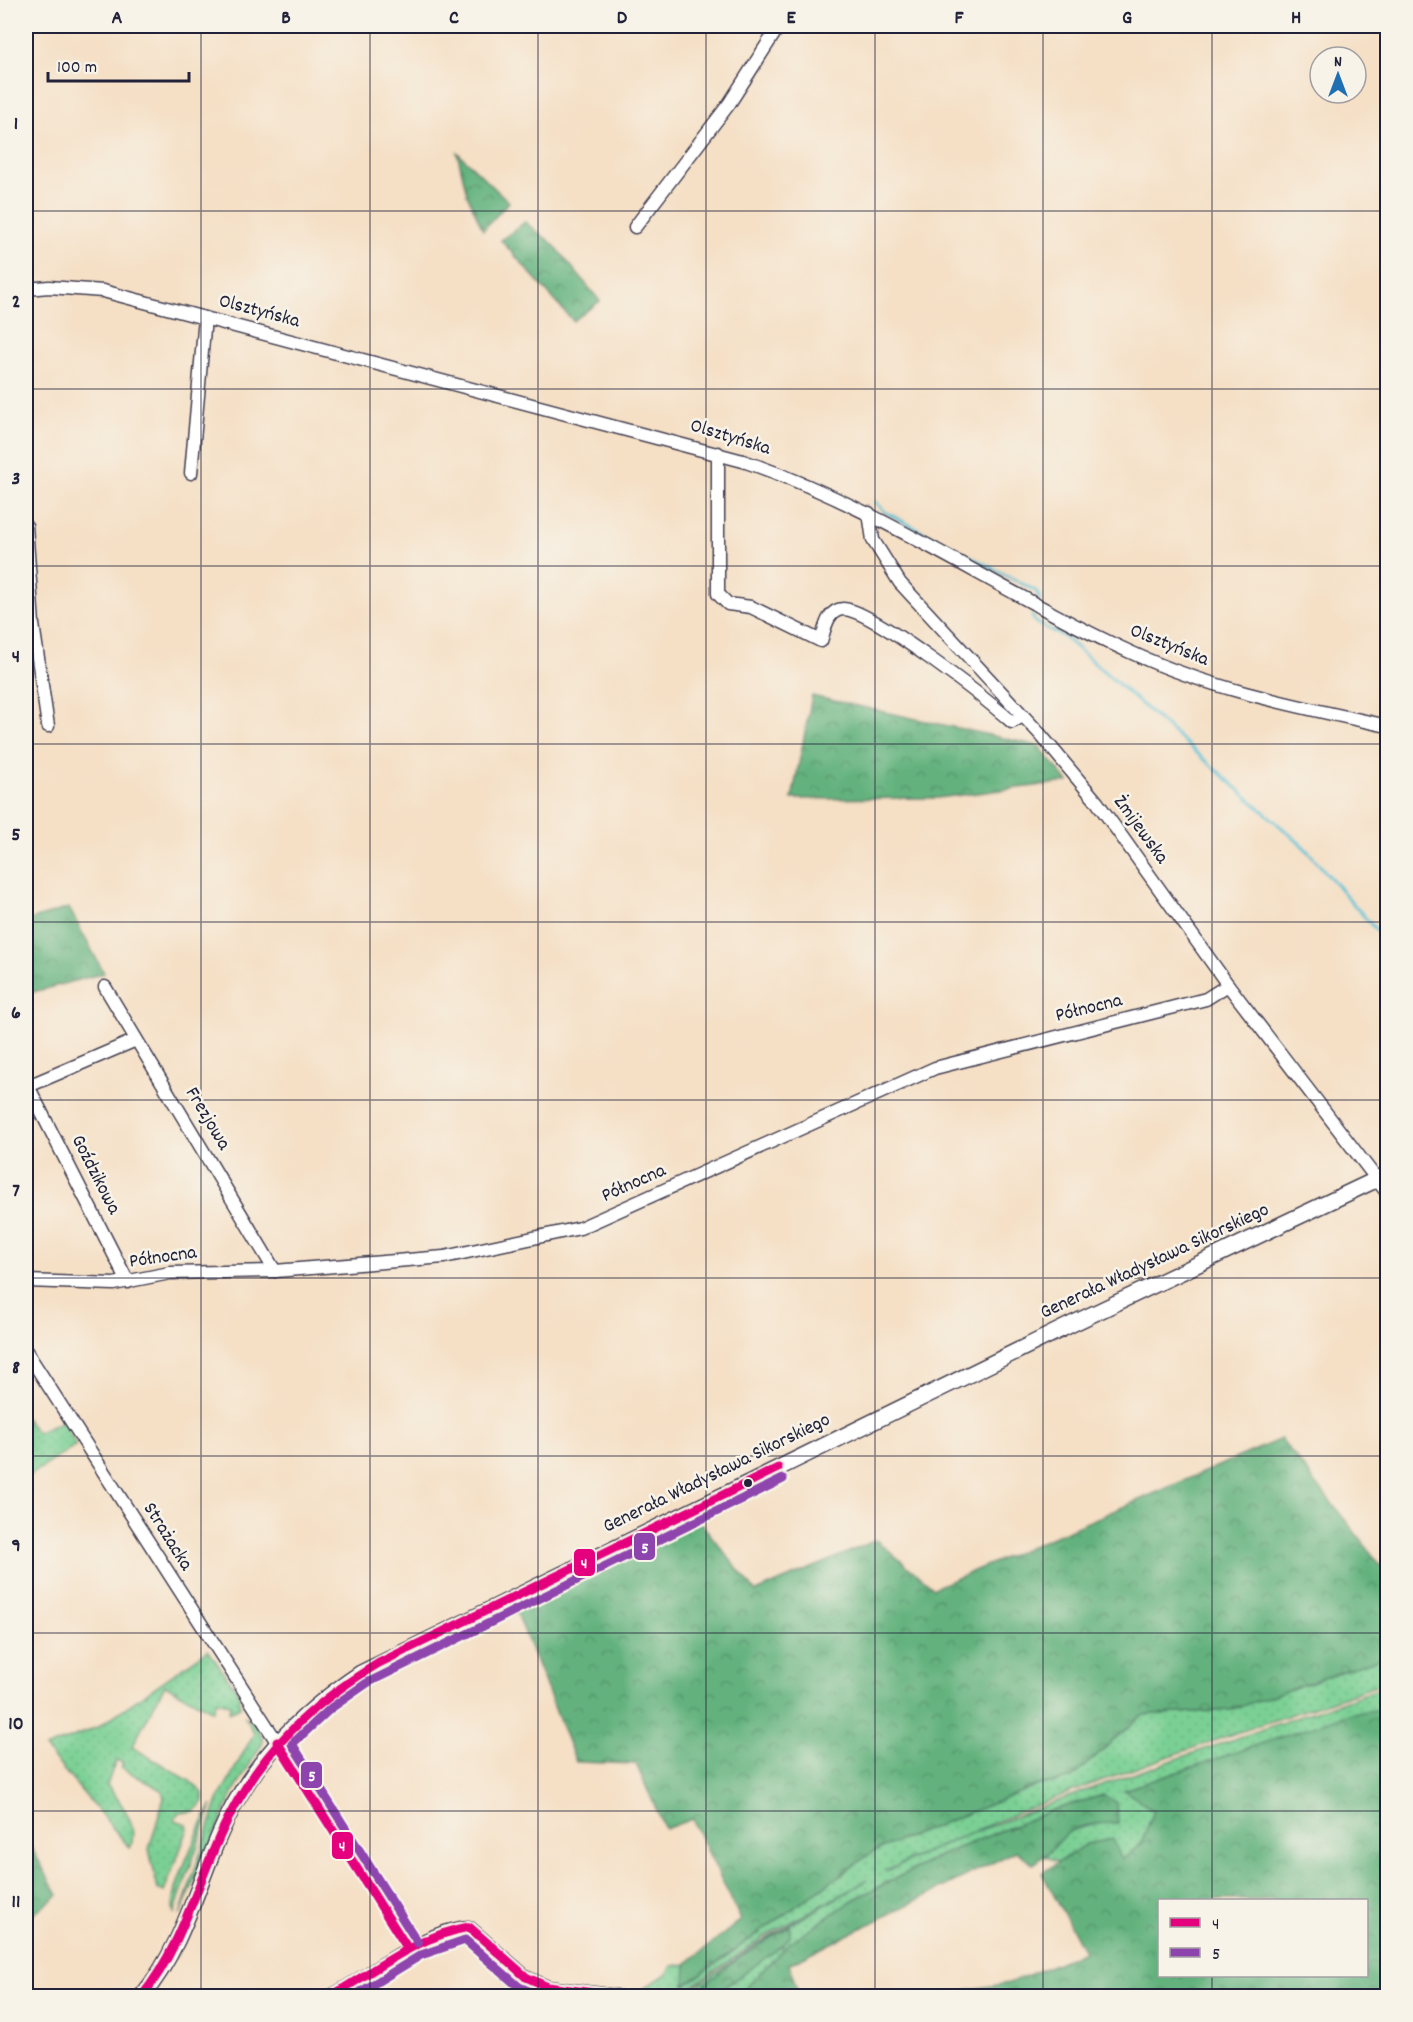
<svg xmlns="http://www.w3.org/2000/svg" width="1413" height="2022" font-family="Dekko,sans-serif">
	<style>
		.grass { fill: url(#grass-dots); stroke: #4e7968; stroke-width: 1.5; fill-rule: evenodd }
		.forest { fill: url(#forest-crowns); stroke: #426a5c; stroke-width: 1.5; fill-rule: evenodd }
		.lines { fill: none; stroke-linecap: round; stroke-linejoin: round }
		.stream { stroke: #58bfd5; stroke-width: 3 }
		.minor-casing { stroke: #423e50; stroke-width: 15 }
		.major-casing { stroke: #423e50; stroke-width: 18 }
		.minor { stroke: #fff; stroke-width: 12 }
		.major { stroke: #fff; stroke-width: 15 }
		.bus-1-casing { stroke: #f7f3e8; stroke-width: 14 }
		.bus-2-casing { stroke: #f7f3e8; stroke-width: 14 }
		.bus-1 { stroke: #e5007d; stroke-width: 9 }
		.bus-2 { stroke: #8e44ad; stroke-width: 9 }
		.grid { fill: none; stroke: #22223b; stroke-width: 1.5; stroke-opacity: 0.55 }
		.bus-dot { fill: #22223b; stroke: #f7f3e8; stroke-width: 2 }
		.labels { text-anchor: middle; dominant-baseline: central; stroke-width: 5; stroke-linejoin: round; paint-order: stroke }
		.street-label { font-size: 20px; fill: #22223b; stroke: #f7f3e8 }
		.line-badge { stroke: #f7f3e8; stroke-width: 2 }
		.badge-label { font-size: 16px; text-anchor: middle; font-weight: bold; fill: #fff }
		.neatline { fill: none; stroke: #22223b; stroke-width: 2 }
		.grid-label { font-size: 20px; text-anchor: middle; font-weight: bold; fill: #22223b }
	</style>
	<defs>
		<pattern id="grass-dots" width="8" height="8" patternUnits="userSpaceOnUse" patternTransform="scale(1.5)"><rect width="8" height="8" fill="#7ad094"/><path d="M2 2h.1M6 6h.1" fill="none" stroke="#69b280" stroke-width="1.8" stroke-linecap="round"/></pattern>
		<pattern id="forest-crowns" width="20" height="18" patternUnits="userSpaceOnUse" patternTransform="scale(1.5)"><rect width="20" height="18" fill="#63b27e"/><path d="M2 6a3 3 0 1 1 6 0M12 15a3 3 0 1 1 6 0" fill="none" stroke="#519068"/></pattern>
	</defs>
	<rect width="100%" height="100%" fill="#f7f3e8"/>
	<filter id="ink" filterUnits="userSpaceOnUse"><feTurbulence type="fractalNoise" baseFrequency=".0167" numOctaves="2"/><feDisplacementMap in="SourceGraphic" scale="12" xChannelSelector="R" yChannelSelector="G"/><feConvolveMatrix kernelMatrix="1 2 1 2 8 2 1 2 1" color-interpolation-filters="sRGB"/></filter>
	<filter id="wash" filterUnits="userSpaceOnUse"><feTurbulence type="fractalNoise" baseFrequency=".008" numOctaves="4" result="noise"/><feDisplacementMap in="SourceGraphic" scale="24" xChannelSelector="R" yChannelSelector="G"/><feGaussianBlur stdDeviation="1.35" result="paint"/><feColorMatrix in="noise" values="0 0 0 0 0 0 0 0 0 0 0 0 0 0 0 0 0 1.4 0 .05"/><feComposite in="paint" operator="in"/></filter>
	<g filter="url(#wash)">
		<rect width="100%" height="100%" fill="#f5dfc5"/>
		<g class="grass">
			<polygon points="26,1419 37,1433 63,1421 76,1445 26,1478"/>
			<path d="M208,1650l32,45v12l-11,5 1,-8 -14,-3 -3,10 -48,-26 -33,62 58,34 13,12v8l-7,10 -18,2 -3,7 12,4 1,5 -24,63 -6,-3 -9,-40 15,-51 -2,-8 -41,-22 2,-5 -7,-3 -9,25c14,18 33,40 23,63l-85,-100 53,-21z"/>
			<path d="M1387,1655v27c-169,58 -341,111 -503,190l77,-35 123,-46 303,-105v28l-3,-5 -260,81 30,21 -13,33 -19,17 -36,-17 -27,18 -14,-5 24,-26 32,-8 15,-20 -13,-8 -50,15 -107,43 -93,47 -65,44 -40,45 -26,7h-40l75,-52 111,-64 -104,57 -86,59 -44,-1 34,-22 4,-7 14,-2v21l188,-134 164,-66 32,-6 72,-64 88,-5zM782,1946l-66,44 -11,-6 16,-11z"/>
			<polygon points="245,1717 258,1724 263,1742 233,1793 180,1915 218,1800 254,1733"/>
			<path d="M212,1804l-38,109c-7,-18 28,-90 38,-109z"/>
		</g>
		<g class="forest">
			<polygon points="457,152 509,202 483,230 467,194"/>
			<polygon points="525,222 553,244 600,301 573,321 501,240"/>
			<polygon points="812,696 1039,746 1068,782 937,798 792,799"/>
			<polygon points="69,908 104,973 26,994 26,921"/>
			<polygon points="1281,1439 1387,1573 1387,1656 1230,1710 1142,1715 1070,1779 1038,1785 874,1851 685,1985 686,1964 741,1920 692,1819 665,1829 636,1764 576,1762 515,1608 697,1518 756,1592 876,1540 934,1588"/>
			<path d="M1384,1709l4,5 -1,282h-455l77,-13 75,-31 -42,-79 44,-29 27,-5 9,21 19,-16 13,-33 -30,-21 228,-77zM1160,1900h206v76h-206z"/>
			<path d="M1104,1795l12,8 2,20c-15,0 -39,1 -50,10 -13,11 -20,23 -35,31l-17,-13 -227,113 10,32h-61l50,-52 65,-44 93,-47 107,-43z"/>
			<polygon points="26,1838 58,1895 26,1920"/>
			<polygon points="790,1926 790,1936 782,1946 719,1991 706,1995 705,1984 741,1956"/>
		</g>
		<g class="lines">
			<g class="stream">
				<polyline points="876,502 885,512 906,523 1036,591 1040,599"/>
				<polyline points="1032,616 1036,623 1064,637 1084,654 1304,847 1388,944"/>
			</g>
		</g>
	</g>
	<g filter="url(#ink)">
		<g class="lines">
			<g class="minor-casing">
				<g id="minor">
					<polyline points="635,227 729,104 779,26"/>
					<path d="M26,289l23,-2 54,4 640,170c137,46 256,131 387,191 82,38 170,55 258,74"/>
					<path d="M718,453v141l10,10 23,3 70,34c4,-12 6,-31 22,-32 28,0 144,91 169,113l11,-6"/>
					<polyline points="191,473 205,318"/>
					<polyline points="869,513 873,540 900,583 1040,734 1097,802 1228,985 1388,1194"/>
					<polyline points="26,526 33,624 48,726"/>
					<polyline points="105,987 275,1271"/>
					<polyline points="28,1086 128,1282"/>
					<polyline points="26,1087 136,1040"/>
					<polyline points="26,1281 114,1284 170,1273 275,1271 444,1257 580,1228 935,1068 1206,999 1228,985"/>
					<polyline points="26,1351 277,1742"/>
					<path d="M331,1996c39,-21 93,-66 138,-69l57,50 22,10 69,9"/>
				</g>
			</g>
			<g class="major-casing">
				<path id="major" d="M142,1996c39,-46 54,-106 77,-160 29,-70 79,-121 142,-163l713,-350 314,-149"/>
			</g>
			<use href="#minor" class="minor"/>
			<use href="#major" class="major"/>
			<g class="bus-1-casing">
				<g id="bus-1">
					<polyline points="277,1742 408,1949"/>
					<path d="M142,1996c40,-50 54,-110 81,-167 34,-73 87,-125 156,-166l399,-195"/>
					<path d="M331,1996c45,-26 86,-60 138,-69l57,50 22,10 69,9"/>
				</g>
			</g>
			<g class="bus-2-casing">
				<g id="bus-2">
					<polyline points="418,1943 292,1744 331,1708 367,1683 783,1479"/>
					<polyline points="354,1996 421,1955 465,1940 519,1987 540,1996"/>
				</g>
			</g>
			<use href="#bus-1" class="bus-1"/>
			<use href="#bus-2" class="bus-2"/>
		</g>
	</g>
	<path class="grid" d="M201,26v1970M370,26v1970M538,26v1970M706,26v1970M875,26v1970M1043,26v1970M1212,26v1874M26,211h1362M26,389h1362M26,566h1362M26,744h1362M26,922h1362M26,1100h1362M26,1278h1362M26,1456h1362M26,1633h1362M26,1811h1362M1212,1976v20"/>
	<circle class="bus-dot" cx="748" cy="1483" r="5"/>
	<g class="labels">
		<g class="street-label">
			<text transform="translate(259 312) rotate(15)">Olsztyńska</text>
			<text transform="translate(730 438) rotate(17)">Olsztyńska</text>
			<text transform="translate(1169 646) rotate(22)">Olsztyńska</text>
			<text transform="translate(1140 830) rotate(54)">Żmijewska</text>
			<text transform="translate(1089 1009) rotate(-14)">Północna</text>
			<text transform="translate(207 1119) rotate(59)">Frezjowa</text>
			<text transform="translate(95 1175) rotate(63)">Goździkowa</text>
			<text transform="translate(634 1184) rotate(-24)">Północna</text>
			<text transform="translate(163 1258) rotate(-8)">Północna</text>
			<text transform="translate(1155 1262) rotate(-25)">Generała Władysława Sikorskiego</text>
			<text transform="translate(717 1474) rotate(-26)">Generała Władysława Sikorskiego</text>
			<text transform="translate(167 1537) rotate(58)">Strażacka</text>
		</g>
	</g>
	<g class="line-badge">
		<rect x="633" y="1532" width="23" height="29" rx="6" fill="#8e44ad"/>
		<rect x="573" y="1548" width="23" height="29" rx="6" fill="#e5007d"/>
		<rect x="300" y="1761" width="23" height="28" rx="6" fill="#8e44ad"/>
		<rect x="331" y="1831" width="23" height="29" rx="6" fill="#e5007d"/>
	</g>
	<g class="badge-label">
		<text x="645" y="1553">5</text>
		<text x="584" y="1568">4</text>
		<text x="312" y="1781">5</text>
		<text x="342" y="1851">4</text>
	</g>
	<rect width="1413" height="2022" fill="none" stroke="#f7f3e8" stroke-width="66"/>
	<rect x="1158" y="1899" width="210" height="78" fill="#f7f3e8" stroke="#a29fa3" stroke-width="1.5"/>
	<rect x="1170" y="1918" width="30" height="9" fill="#e5007d" stroke="#a29fa3" stroke-width="1.5"/>
	<text x="1212" y="1929" font-size="18" fill="#22223b">4</text>
	<rect x="1170" y="1948" width="30" height="9" fill="#8e44ad" stroke="#a29fa3" stroke-width="1.5"/>
	<text x="1212" y="1959" font-size="18" fill="#22223b">5</text>
	<g transform="translate(1338 75)"><circle r="28" fill="#f7f3e8" stroke="#a29fa3" stroke-width="1.5"/>
	<path d="M0-4.5L10 22L0 15L-10 22Z" fill="#1f6fb2"/>
	<text y="-9" font-size="16" font-weight="bold" text-anchor="middle" fill="#22223b">N</text>
	</g>
	<path d="M48 72v9h141v-9" fill="none" stroke="#22223b" stroke-width="3"/>
	<text x="57" y="72" font-size="18" fill="#22223b" stroke="#f7f3e8" stroke-width="4.5" paint-order="stroke">100 m</text>
	<rect x="33" y="33" width="1347" height="1956" class="neatline"/>
	<g class="grid-label">
		<text x="117" y="23">A</text>
		<text x="286" y="23">B</text>
		<text x="454" y="23">C</text>
		<text x="622" y="23">D</text>
		<text x="791" y="23">E</text>
		<text x="959" y="23">F</text>
		<text x="1127" y="23">G</text>
		<text x="1296" y="23">H</text>
		<text x="16" y="129">1</text>
		<text x="16" y="307">2</text>
		<text x="16" y="484">3</text>
		<text x="16" y="662">4</text>
		<text x="16" y="840">5</text>
		<text x="16" y="1018">6</text>
		<text x="16" y="1196">7</text>
		<text x="16" y="1373">8</text>
		<text x="16" y="1551">9</text>
		<text x="16" y="1729">10</text>
		<text x="16" y="1907">11</text>
	</g>
</svg>
